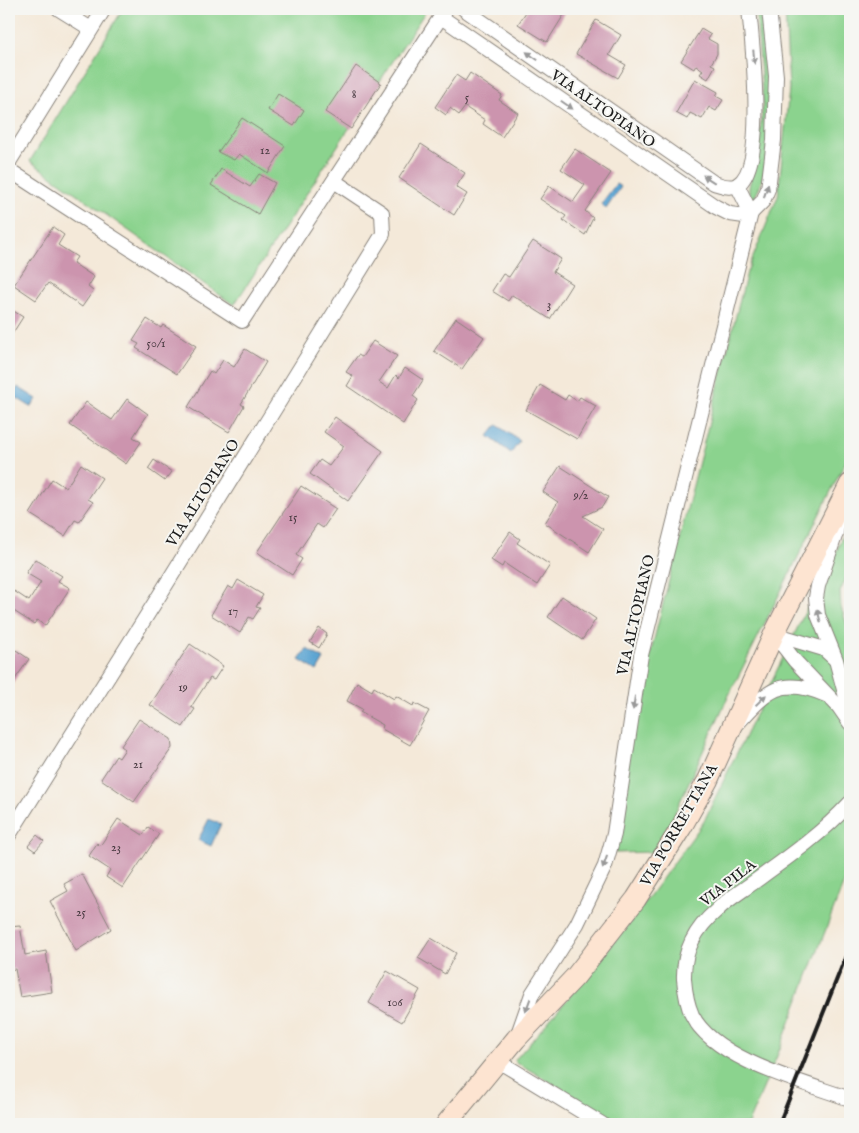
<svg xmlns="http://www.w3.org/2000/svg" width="859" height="1133" font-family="'IM FELL English',serif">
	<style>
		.green { fill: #8bd38e; stroke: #547855 }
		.water { fill: #5ba4d2; stroke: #3c6077 }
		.building { fill: #cc94ae }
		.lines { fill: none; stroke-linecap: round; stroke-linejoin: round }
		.street-casing { stroke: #88827a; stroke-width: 16 }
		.secondary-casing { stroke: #88827a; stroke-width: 22 }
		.street { stroke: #fff; stroke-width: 14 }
		.secondary { stroke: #fde4d1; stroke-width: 20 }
		.rail { stroke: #1c1c1c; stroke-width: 4 }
		.oneway { fill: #999 }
		.labels { text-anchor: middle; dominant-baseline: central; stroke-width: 4; stroke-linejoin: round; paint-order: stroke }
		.number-label { font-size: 12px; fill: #483a40 }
		.street-label { font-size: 15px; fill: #1c1c1c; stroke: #f6f6f2 }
	</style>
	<rect width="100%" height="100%" fill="#f6f6f2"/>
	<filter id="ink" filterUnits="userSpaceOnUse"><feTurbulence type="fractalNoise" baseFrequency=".02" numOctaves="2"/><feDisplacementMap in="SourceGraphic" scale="10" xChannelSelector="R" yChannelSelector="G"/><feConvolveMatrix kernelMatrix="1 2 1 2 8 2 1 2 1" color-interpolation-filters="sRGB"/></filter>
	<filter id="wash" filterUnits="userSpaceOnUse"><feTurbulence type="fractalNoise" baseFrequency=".0096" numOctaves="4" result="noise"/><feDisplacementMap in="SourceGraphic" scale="20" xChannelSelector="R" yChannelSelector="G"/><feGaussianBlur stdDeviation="1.12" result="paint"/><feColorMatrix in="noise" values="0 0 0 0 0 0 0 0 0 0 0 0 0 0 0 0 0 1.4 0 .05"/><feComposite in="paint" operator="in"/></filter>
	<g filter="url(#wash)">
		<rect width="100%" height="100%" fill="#f4e9d9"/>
		<g class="green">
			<polygon points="123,9 427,9 234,305 30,161"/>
			<path d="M756,9h9c5,58 17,139 -12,192l-4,-4v-10l9,-37 5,-47z"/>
			<polygon points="785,9 850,9 850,453 726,701 657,852 615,853 628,742 747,272 778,196 789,89"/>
			<polygon points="850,515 850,569 840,592 841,607 850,634 850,867 777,1056 748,1124 622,1124 514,1061 559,1009 632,920 703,823 807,608 824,585"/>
		</g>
		<g class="water">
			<polygon points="616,184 621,187 606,209 601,204"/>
			<polygon points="18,387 37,399 31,407 12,395"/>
			<polygon points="497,425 520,441 511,453 488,436"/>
			<polygon points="307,649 324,659 317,671 299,660"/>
			<polygon points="209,819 221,824 211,846 198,840"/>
		</g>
		<g id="blocks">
			<g class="building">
				<polygon points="528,9 558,9 565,13 547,42 518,24"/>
				<polygon points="596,20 621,35 609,55 626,65 618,78 576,54"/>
				<polygon points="701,29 711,35 708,39 717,44 717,54 711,64 715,66 708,79 700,74 703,70 696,65 694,69 681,61"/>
				<polygon points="356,66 381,83 351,129 325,112"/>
				<polygon points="470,73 502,95 499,100 518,113 502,137 483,124 485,120 465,107 459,115 450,108 446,115 435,107 456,75 465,81"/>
				<polygon points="695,79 718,92 716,96 723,100 716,111 709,107 702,119 690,113 687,119 676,113"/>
				<polygon points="278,94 304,110 294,126 268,110"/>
				<polygon points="242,118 285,146 268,173 239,154 234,160 218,152"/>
				<polygon points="421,144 465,173 456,187 467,194 454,215 399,178"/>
				<polygon points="575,149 611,173 585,211 593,218 585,235 563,220 566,216 540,199 549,186 573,202 585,185 561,169"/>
				<polygon points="221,169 250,187 259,174 275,183 258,214 211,185"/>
				<polygon points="53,227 64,235 58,245 77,257 73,263 94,277 88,287 93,291 82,307 48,283 36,300 14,285"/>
				<polygon points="533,241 561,259 553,272 572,284 550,319 512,295 508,301 492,291 503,274 509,277"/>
				<polygon points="9,308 23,317 9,339"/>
				<polygon points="456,318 484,337 462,369 434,351"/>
				<polygon points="147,319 161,328 163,325 196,346 177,374 136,348 139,344 133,341"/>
				<polygon points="373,341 397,356 379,382 388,388 396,375 399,378 405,368 423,380 413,396 418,400 403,424 347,386 353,376 346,372 358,355 362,357"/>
				<polygon points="245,349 266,362 241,404 244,406 229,432 188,407 210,371 214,374 223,360 234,367"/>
				<polygon points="540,385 565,400 568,395 577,401 580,397 596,406 577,439 526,410"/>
				<polygon points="127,399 148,414 133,437 141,442 126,464 70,425 86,402 112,420"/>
				<polygon points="335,417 383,451 348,501 310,474 320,460 329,466 344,446 324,432"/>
				<polygon points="154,460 172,472 165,481 148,469"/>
				<polygon points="81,464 102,478 88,499 93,502 79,522 75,520 65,536 30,514 52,479 66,488"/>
				<polygon points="560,466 608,497 602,507 583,516 603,529 589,552 545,523 558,502 543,492"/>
				<polygon points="301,486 336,509 323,528 317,524 296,555 302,559 292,575 257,552"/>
				<polygon points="510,532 520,539 517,543 550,565 537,585 504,563 502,567 491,560"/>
				<polygon points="35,559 62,576 58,581 70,588 45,626 37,620 34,624 9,608 9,599 14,591 29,601 41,582 26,573"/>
				<polygon points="238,580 263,595 256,607 260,608 253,619 249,617 240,633 211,615 228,586 233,589"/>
				<polygon points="562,596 596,619 582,640 548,617"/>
				<polygon points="319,628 327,634 319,648 310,642"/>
				<polygon points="190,644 223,666 214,680 210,678 191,707 195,709 183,727 150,705"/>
				<polygon points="9,649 14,653 16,650 29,659 9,688"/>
				<polygon points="357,682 372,691 374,687 394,699 396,696 413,706 414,703 429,711 410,745 382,729 383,725 360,712 362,709 347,701"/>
				<polygon points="139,719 171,739 172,748 134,802 101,779 116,756 119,758 125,749 121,746"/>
				<polygon points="118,819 143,835 148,827 159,834 123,888 106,877 110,870 89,856 97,843 100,846"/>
				<polygon points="37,835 44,841 35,851 28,846"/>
				<polygon points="82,874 111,929 76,951 50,901 68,891 64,884"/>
				<polygon points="20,926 25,955 46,951 52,992 20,997 15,969 9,970 9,927"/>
				<polygon points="431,938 456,953 445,974 418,958"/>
				<polygon points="387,971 420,990 402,1022 369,1003"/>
			</g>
		</g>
	</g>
	<g filter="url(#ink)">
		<use href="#blocks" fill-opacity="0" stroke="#88827a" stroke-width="1"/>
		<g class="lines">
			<g class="street-casing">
				<g id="street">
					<polyline points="59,9 91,29"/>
					<path d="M464,9l250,174c7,2 16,6 23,2 30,-17 15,-145 12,-176"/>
					<polyline points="441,17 716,207 730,214 744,216 751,213 763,201 768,189 774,140 776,76 769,9"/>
					<polyline points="9,162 104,9"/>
					<polyline points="9,170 242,321 446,9"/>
					<polyline points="839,515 836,533 818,586 816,598 818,615 836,660 850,712"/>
					<polyline points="774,634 795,661 839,707 850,723"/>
					<polyline points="774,634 824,649 835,659"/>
					<path d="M738,723c29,-32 43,-48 88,-28"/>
					<path d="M850,803c-30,33 -67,58 -103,84 -10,7 -21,14 -30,23 -21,18 -34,40 -33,69 1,12 3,25 8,36 22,45 114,68 158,84"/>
					<polyline points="9,835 159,596 383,234 382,213 334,181"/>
					<polyline points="519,1031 532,994 577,924 605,866 614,834 641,655 751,213 737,185"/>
					<polyline points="498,1061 602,1124"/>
				</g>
			</g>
			<g class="secondary-casing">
				<polyline id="secondary" points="446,1124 516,1039 575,977 636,899 681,828 708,780 774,634 850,484"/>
			</g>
			<use href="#street" class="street"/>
			<use href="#secondary" class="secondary"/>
			<polyline class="rail" points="779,1124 850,946"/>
		</g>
		<defs><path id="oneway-solid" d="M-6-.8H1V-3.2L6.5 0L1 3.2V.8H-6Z" transform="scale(1.25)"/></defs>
		<g class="oneway">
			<use href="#oneway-solid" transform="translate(532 56) rotate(-145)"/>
			<use href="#oneway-solid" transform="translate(754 57) rotate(84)"/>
			<use href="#oneway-solid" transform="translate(567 105) rotate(35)"/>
			<use href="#oneway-solid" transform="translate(709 179) rotate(-147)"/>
			<use href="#oneway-solid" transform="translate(766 191) rotate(-71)"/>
			<use href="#oneway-solid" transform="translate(819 616) rotate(-105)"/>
			<use href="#oneway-solid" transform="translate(761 700) rotate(-44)"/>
			<use href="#oneway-solid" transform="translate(634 703) rotate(98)"/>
			<use href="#oneway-solid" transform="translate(605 862) rotate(109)"/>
			<use href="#oneway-solid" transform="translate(528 1005) rotate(110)"/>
		</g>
	</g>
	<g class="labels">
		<g class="number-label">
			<text x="354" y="94">8</text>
			<text x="467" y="97">5</text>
			<text x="265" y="150">12</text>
			<text x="549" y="304">3</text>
			<text x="156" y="343">50/1</text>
			<text x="581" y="495">9/2</text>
			<text x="293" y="517">15</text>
			<text x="233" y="611">17</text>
			<text x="183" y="687">19</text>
			<text x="138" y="764">21</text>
			<text x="116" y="847">23</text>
			<text x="81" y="912">25</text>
			<text x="395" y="1002">106</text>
		</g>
		<g class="street-label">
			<text transform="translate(603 109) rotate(35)">VIA ALTOPIANO</text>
			<text transform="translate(203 493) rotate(-58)">VIA ALTOPIANO</text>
			<text transform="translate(636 615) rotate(-77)">VIA ALTOPIANO</text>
			<text transform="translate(679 825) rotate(-60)">VIA PORRETTANA</text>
			<text transform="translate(728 883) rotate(-38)">VIA PILA</text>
		</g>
	</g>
	<rect width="859" height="1133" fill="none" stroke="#f6f6f2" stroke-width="30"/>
</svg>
